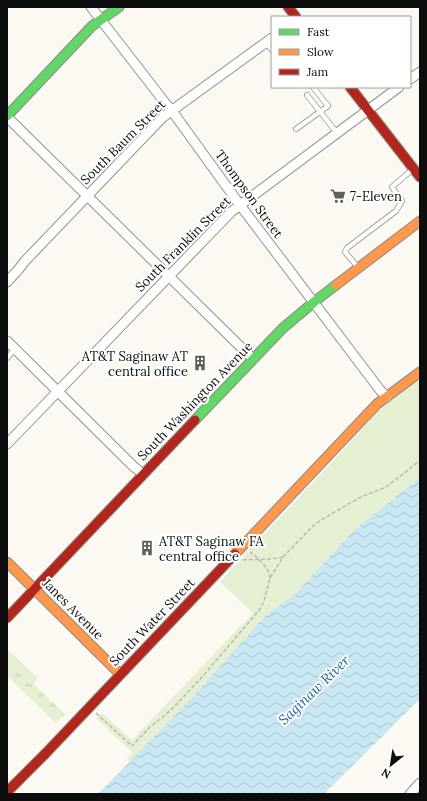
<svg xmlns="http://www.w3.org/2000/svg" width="427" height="801" font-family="Lora,serif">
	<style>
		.grass { fill: url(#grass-tufts) }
		.park { fill: #e5f0d3 }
		.water { fill: url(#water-waves) }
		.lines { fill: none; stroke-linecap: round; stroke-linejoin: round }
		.lane-casing { stroke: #949390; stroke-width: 6 }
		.street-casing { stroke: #949390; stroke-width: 11 }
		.fast-casing { stroke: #8b8a87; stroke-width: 11 }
		.slow-casing { stroke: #8b8a87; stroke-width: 11 }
		.jam-casing { stroke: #8b8a87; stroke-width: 11 }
		.path { stroke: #b8b8b6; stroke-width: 1.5; stroke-dasharray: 4 2; stroke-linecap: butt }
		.lane { stroke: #fefefd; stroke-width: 4.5 }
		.street { stroke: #fefefd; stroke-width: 9 }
		.fast { stroke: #63d668; stroke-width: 9 }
		.slow { stroke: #ff974d; stroke-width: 9 }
		.jam { stroke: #b3261e; stroke-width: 9 }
		.labels { text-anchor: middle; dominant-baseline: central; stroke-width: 4; stroke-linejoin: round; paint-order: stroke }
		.street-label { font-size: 13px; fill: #0d0d0d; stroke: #fff }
		.poi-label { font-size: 13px; fill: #0d0d0d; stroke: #fff; text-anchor: start }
		.water-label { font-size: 14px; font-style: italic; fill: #1a679c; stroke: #fff }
	</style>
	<defs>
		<pattern id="grass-tufts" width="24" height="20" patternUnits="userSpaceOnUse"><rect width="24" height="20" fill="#e5f0d3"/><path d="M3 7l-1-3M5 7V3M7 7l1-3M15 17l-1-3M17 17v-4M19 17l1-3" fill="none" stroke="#c3cdb4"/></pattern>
		<pattern id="water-waves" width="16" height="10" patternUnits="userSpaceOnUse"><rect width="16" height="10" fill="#c9e6f3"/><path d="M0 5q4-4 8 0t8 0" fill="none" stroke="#abc4cf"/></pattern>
	</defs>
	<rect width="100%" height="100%" fill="#fbf9f2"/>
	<polygon class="grass" points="7,649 38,678 33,684 65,714 56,723 7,676"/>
	<polygon class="park" points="420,379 420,478 355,529 295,594 266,615 188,702 130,762 127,759 132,752 96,718 102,713 132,740 253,613 220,582 237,563 338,456 377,412"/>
	<polygon class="water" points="420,478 420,699 324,794 98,794 188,702 266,615 295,594 355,529"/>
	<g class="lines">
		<g class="lane-casing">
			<g id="lane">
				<polyline points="266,43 272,50"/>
				<polyline points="307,95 337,133"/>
				<polyline points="296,129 328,106 313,87"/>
				<polyline points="357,266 345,252 347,248 396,211 402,201 392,187 413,169"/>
				<polyline points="7,358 15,349"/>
			</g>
		</g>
		<g class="street-casing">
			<g id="street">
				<polyline points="91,7 166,104 172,111 240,205 380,390 387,397"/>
				<polyline points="410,79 420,72"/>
				<polyline points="7,117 253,359"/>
				<polyline points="7,282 18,270 25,261 163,117 272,38"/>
				<polyline points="7,341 133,466 143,474"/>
				<polyline points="7,444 231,212 399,87"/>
				<polyline points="410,794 420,783"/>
			</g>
		</g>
		<g class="fast-casing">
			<g id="fast">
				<polyline points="7,116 92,26 119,7"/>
				<polyline points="195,420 283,328 314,302 336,285"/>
			</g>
		</g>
		<g class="slow-casing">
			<g id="slow">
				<polyline points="336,285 420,221"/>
				<polyline points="235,554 377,404 420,372"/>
				<polyline points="7,562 120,674"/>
			</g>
		</g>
		<g class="jam-casing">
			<g id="jam">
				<polyline points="288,7 296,17"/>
				<polyline points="350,87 420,177"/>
				<polyline points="7,618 195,420"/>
				<polyline points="7,792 46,753 235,554"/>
			</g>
		</g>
		<g class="path">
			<path d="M250,552c8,6 19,15 20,26"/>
			<path d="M243,560c13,-1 27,0 40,-3"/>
			<polyline points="96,713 132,746 150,727 164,716 175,706 203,676 260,609 264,601 270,578 283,557 313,526 321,520 359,498 386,487 407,471 420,460"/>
		</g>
		<use href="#lane" class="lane"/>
		<use href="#street" class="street"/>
		<use href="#fast" class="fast"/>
		<use href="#slow" class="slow"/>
		<use href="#jam" class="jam"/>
	</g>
	<defs>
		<g id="supermarket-bare" transform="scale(1.2)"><path d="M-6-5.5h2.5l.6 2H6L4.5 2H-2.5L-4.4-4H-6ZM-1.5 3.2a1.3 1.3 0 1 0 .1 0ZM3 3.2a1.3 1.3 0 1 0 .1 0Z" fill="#60605d" stroke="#fff" stroke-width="2.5" paint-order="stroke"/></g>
		<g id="building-bare" transform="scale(1.2)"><path d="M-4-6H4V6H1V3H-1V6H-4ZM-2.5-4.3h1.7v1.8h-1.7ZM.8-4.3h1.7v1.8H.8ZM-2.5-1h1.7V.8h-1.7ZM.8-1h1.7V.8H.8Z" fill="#60605d" stroke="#fff" stroke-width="2.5" paint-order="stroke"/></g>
	</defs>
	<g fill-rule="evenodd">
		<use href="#supermarket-bare" x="338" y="196"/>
		<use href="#building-bare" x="200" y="363"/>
		<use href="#building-bare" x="147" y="548"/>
	</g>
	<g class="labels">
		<g class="street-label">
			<text transform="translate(123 142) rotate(-45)">South Baum Street</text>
			<text transform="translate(249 194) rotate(54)">Thompson Street</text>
			<text transform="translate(183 244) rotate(-45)">South Franklin Street</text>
			<text transform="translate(195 401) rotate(-46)">South Washington Avenue</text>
			<text transform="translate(73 609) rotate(45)">Janes Avenue</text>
			<text transform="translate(152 622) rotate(-46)">South Water Street</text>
		</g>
		<g class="poi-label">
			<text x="350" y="196">7-Eleven</text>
			<text x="188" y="356" text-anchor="end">AT&amp;T Saginaw AT<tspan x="188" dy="15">central office</tspan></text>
			<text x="159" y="541">AT&amp;T Saginaw FA<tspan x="159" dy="15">central office</tspan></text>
		</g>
		<g class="water-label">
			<text transform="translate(314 690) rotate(-44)">Saginaw River</text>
		</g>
	</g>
	<rect width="427" height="801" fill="none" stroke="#0d0d0d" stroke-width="16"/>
	<rect x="271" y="16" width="140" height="72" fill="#ffffff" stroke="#9e9e9e"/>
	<rect x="279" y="29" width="20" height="6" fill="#63d668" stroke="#9e9e9e"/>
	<text x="307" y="36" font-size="12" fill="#0d0d0d">Fast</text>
	<rect x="279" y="49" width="20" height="6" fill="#ff974d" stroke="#9e9e9e"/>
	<text x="307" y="56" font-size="12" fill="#0d0d0d">Slow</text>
	<rect x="279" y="69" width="20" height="6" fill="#b3261e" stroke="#9e9e9e"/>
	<text x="307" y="76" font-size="12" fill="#0d0d0d">Jam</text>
	<g transform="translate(391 765) rotate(210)" stroke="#ffffff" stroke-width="3" paint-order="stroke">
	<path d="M0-3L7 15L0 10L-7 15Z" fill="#0d0d0d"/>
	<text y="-6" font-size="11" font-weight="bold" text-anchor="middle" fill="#0d0d0d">N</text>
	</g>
</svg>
